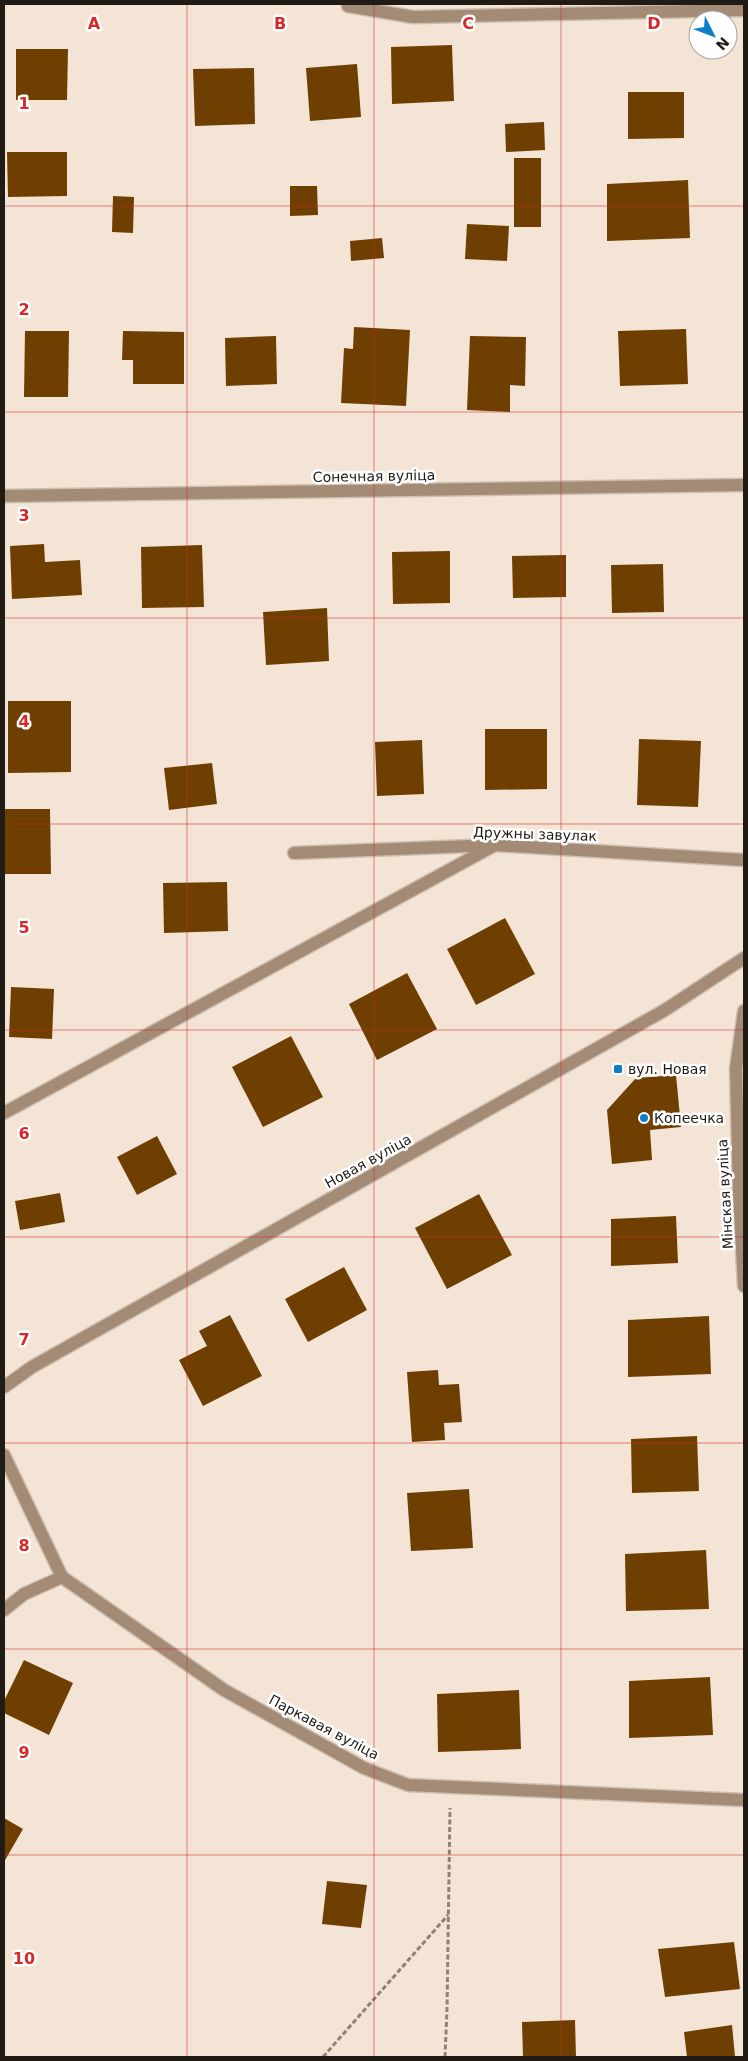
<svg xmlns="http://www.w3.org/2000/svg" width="748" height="2061" font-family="'DejaVu Sans',sans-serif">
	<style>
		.building { fill: #6e3f00 }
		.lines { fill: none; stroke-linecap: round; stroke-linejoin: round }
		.lane-casing { stroke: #cec0b2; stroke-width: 15 }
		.street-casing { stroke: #cec0b2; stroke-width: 15 }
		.path { stroke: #8d8378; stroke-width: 3; stroke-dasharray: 5 2.5; stroke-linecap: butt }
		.lane { stroke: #a38b75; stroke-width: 12 }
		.street { stroke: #a38b75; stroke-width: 12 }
		.grid { fill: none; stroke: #d62828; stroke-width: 1; stroke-opacity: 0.55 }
		.poi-dot { fill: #0b80c9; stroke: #fff; stroke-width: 2 }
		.labels { text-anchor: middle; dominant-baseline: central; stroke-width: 5; stroke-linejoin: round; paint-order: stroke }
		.street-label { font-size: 14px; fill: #201b15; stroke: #fff }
		.poi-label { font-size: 14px; fill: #201b15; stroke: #fff; text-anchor: start }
		.grid-label { font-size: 16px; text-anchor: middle; font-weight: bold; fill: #d62828; stroke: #fff; stroke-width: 5; stroke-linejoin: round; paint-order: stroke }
	</style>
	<rect width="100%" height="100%" fill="#f4e4d5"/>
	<g class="building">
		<polygon points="452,45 454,101 392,104 391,47"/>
		<polygon points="16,49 68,49 67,100 16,100"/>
		<polygon points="357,64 361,117 310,121 306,68"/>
		<polygon points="254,68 255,124 195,126 193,69"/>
		<polygon points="628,92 684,92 684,138 628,139"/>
		<polygon points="544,122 545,150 506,152 505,124"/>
		<polygon points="7,152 67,152 67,196 8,197"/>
		<rect x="514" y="158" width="27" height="69"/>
		<polygon points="688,180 690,238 607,241 607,184"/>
		<polygon points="290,186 317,186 318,215 290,216"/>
		<polygon points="113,196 134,197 133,233 112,232"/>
		<polygon points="467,224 509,226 507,261 465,259"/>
		<polygon points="382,238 384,258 351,261 350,241"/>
		<polygon points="354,327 410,330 406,406 341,403 344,348 353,349"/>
		<polygon points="686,329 688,384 620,386 618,331"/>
		<polygon points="25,331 69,331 68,397 24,397"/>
		<polygon points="123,331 184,332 184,384 133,384 133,360 122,360"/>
		<polygon points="276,336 277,384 226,386 225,338"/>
		<polygon points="470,336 526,337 525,386 510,385 510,412 467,410"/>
		<polygon points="44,544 45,562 80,560 82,595 12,599 10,546"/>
		<polygon points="202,545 204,607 142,608 141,547"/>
		<polygon points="450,551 450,603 393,604 392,552"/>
		<polygon points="566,555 566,597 513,598 512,556"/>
		<polygon points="663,564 664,612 612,613 611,565"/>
		<polygon points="327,608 329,661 266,665 263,612"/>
		<polygon points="8,701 71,701 71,772 8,773"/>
		<polygon points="485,729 547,729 547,789 485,790"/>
		<polygon points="639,739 701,741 698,807 637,805"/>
		<polygon points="422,740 424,794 377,796 375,742"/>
		<polygon points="212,763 217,804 169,810 164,768"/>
		<polygon points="5,809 50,809 51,874 5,874"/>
		<polygon points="227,882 228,931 164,933 163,883"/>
		<polygon points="505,918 535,974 476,1005 447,949"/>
		<polygon points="407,973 437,1029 377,1060 349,1004"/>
		<polygon points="11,987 54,989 52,1039 9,1037"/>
		<polygon points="291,1036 323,1097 263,1127 232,1067"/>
		<polygon points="676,1075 681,1127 650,1130 652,1160 612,1164 607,1110 636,1078"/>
		<polygon points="157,1136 177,1174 137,1195 117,1157"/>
		<polygon points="60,1193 65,1222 20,1230 15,1201"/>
		<polygon points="479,1194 512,1255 447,1289 415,1228"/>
		<polygon points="676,1216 678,1263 611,1266 611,1219"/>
		<polygon points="344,1267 367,1310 308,1342 285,1299"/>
		<polygon points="230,1315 262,1376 203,1406 179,1360 207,1346 199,1331"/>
		<polygon points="709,1316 711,1374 628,1377 628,1320"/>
		<polygon points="438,1370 439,1385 459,1384 462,1422 444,1423 445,1440 412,1442 407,1372"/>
		<polygon points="697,1436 699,1491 632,1493 631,1439"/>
		<polygon points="469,1489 473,1548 411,1551 407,1493"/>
		<polygon points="706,1550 709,1609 626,1611 625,1554"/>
		<polygon points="24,1660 73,1683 49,1735 4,1713 4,1701"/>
		<polygon points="710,1677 713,1735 629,1738 629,1681"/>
		<polygon points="519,1690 521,1749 438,1752 437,1694"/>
		<polygon points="4,1818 23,1829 4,1862"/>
		<polygon points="327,1881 367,1885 361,1928 322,1924"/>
		<polygon points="734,1942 740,1989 665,1997 658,1949"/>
		<polygon points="575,2020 576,2057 523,2057 522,2022"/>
		<polygon points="732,2025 735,2057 687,2057 684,2032"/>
	</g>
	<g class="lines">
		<g class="lane-casing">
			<g id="lane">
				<polyline points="294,853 495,845 744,860"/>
				<polyline points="4,1113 495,845"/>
			</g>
		</g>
		<g class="street-casing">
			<g id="street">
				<polyline points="348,4 348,6 413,17 744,10"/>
				<polyline points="4,496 744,485"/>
				<polyline points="744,1011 736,1068 739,1193 744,1286"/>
				<polyline points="4,1387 32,1367 665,1010 744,958"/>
				<polyline points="4,1455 62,1577 224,1690 364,1768 408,1785 744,1800"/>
				<polyline points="4,1610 24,1594 62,1577"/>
			</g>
		</g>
		<g class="path">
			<polyline points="323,2057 448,1915"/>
			<polyline points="445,2057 447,2009 450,1808"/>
		</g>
		<use href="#lane" class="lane"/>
		<use href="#street" class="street"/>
	</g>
	<path class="grid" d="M187,4v2053M374,4v2053M561,4v2053M4,206h740M4,412h740M4,618h740M4,824h740M4,1030h740M4,1237h740M4,1443h740M4,1649h740M4,1855h740"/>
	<g class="poi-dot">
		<rect x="613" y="1064" width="10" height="10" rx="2.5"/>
		<circle cx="644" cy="1118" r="5"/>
	</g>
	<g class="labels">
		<g class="street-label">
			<text transform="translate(374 476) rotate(-1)">Сонечная вуліца</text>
			<text transform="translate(535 834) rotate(2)">Дружны завулак</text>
			<text transform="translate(368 1161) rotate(-29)">Новая вуліца</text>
			<text transform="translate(725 1194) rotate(-93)">Мінская вуліца</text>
			<text transform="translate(324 1727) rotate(28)">Паркавая вуліца</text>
		</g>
		<g class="poi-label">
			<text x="628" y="1069">вул. Новая</text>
			<text x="654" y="1118">Копеечка</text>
		</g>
	</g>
	<g class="grid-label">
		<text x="94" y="29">A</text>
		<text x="280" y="29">B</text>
		<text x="468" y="29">C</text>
		<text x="654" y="29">D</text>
		<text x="24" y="109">1</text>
		<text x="24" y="315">2</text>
		<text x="24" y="521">3</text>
		<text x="24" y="727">4</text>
		<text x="24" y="933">5</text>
		<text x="24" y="1139">6</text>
		<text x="24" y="1345">7</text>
		<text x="24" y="1551">8</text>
		<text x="24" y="1758">9</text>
		<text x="24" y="1964">10</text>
	</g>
	<rect width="748" height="2061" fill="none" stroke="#201b15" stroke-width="10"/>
	<g transform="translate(713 35) rotate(132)"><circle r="24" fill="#ffffff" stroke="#a6a4a1"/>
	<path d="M0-4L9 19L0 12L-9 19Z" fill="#0b80c9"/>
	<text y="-8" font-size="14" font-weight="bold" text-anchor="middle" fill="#201b15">N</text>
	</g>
</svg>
